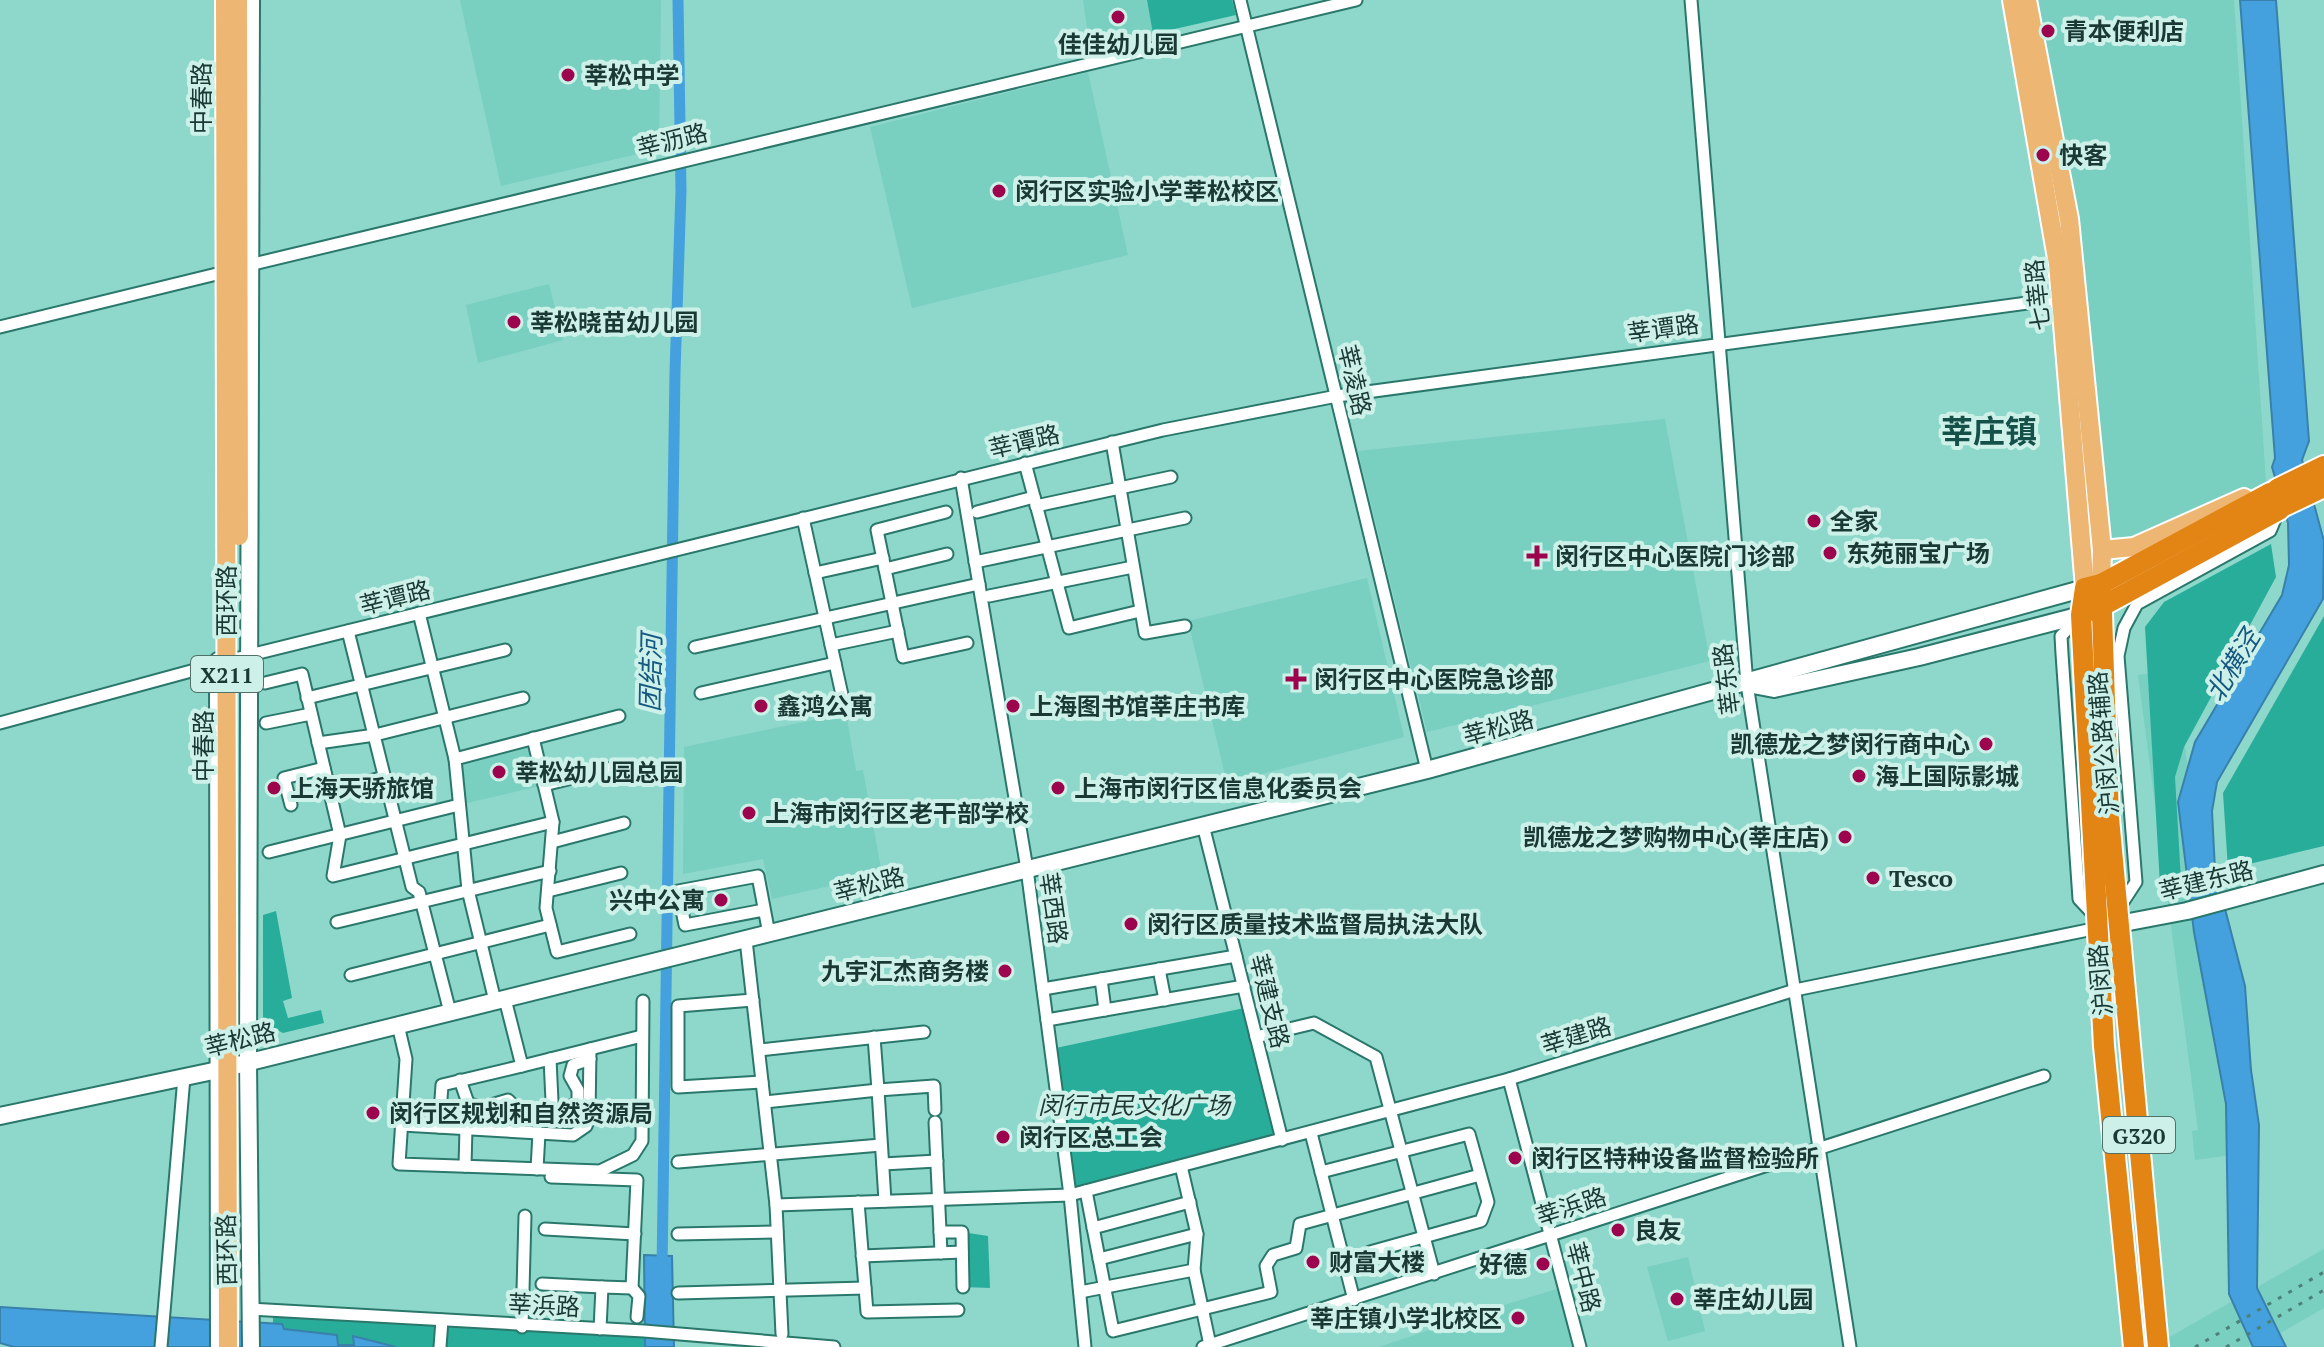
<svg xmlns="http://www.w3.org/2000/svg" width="2324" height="1347" font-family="'PT Serif','Noto Sans SC',serif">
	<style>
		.built { fill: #79cfc0 }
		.green { fill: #29ad9b }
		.water { fill: #45a0de; stroke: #3881ab; stroke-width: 2 }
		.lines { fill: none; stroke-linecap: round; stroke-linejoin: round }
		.canal { stroke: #45a0de; stroke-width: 11 }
		.street-casing { stroke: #2a776b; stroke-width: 15 }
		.secondary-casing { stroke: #2a776b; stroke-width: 20 }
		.primary-casing { stroke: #fff; stroke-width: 22 }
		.highway-casing { stroke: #fff; stroke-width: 24 }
		.street { stroke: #fff; stroke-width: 11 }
		.secondary { stroke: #fff; stroke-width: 16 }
		.primary { stroke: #eeb673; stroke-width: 18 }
		.highway { stroke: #e38515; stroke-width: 20 }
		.rail { stroke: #4e8078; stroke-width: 3; stroke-dasharray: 4 8; stroke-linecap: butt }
		.primary-bridge-casing { stroke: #fff; stroke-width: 22; stroke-linecap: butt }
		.primary-bridge { stroke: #eeb673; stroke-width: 18 }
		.poi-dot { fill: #9d044e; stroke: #cdf1e9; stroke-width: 3 }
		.labels { text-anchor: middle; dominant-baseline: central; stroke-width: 8; stroke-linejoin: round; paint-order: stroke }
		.shield { fill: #cdf1e9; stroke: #50706a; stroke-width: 2 }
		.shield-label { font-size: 22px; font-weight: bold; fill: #1a3934 }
		.poi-label { font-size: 24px; font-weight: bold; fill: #1a3934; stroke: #cdf1e9; text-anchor: start }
		.street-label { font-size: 24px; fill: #1a3934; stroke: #cdf1e9 }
		.park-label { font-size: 24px; font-style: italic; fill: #1f3732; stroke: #cdf1e9 }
		.water-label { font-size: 26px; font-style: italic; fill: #155881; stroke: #cdf1e9 }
		.district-label { font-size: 32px; font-weight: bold; fill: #155149; stroke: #cdf1e9 }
	</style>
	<rect width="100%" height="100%" fill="#8dd8cb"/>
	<g class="built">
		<polygon points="460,0 661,0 659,149 501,186"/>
		<polygon points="1083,0 1147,0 1153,34 1090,49"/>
		<polygon points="2038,0 2234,0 2266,483 2119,545 2106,542 2076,222"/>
		<polygon points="1088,72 1128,255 912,308 870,127"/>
		<polygon points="549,284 563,340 478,363 466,305"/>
		<polygon points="1665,419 1710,661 1427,732 1358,451"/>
		<polygon points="1367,578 1404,737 1227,783 1188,621"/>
		<polygon points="2175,670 2235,1125 2245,1153 2195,1160 2192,1131 2198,1130 2138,675"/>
		<polygon points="846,713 856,771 863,770 882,874 772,899 763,859 683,874 684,747"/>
		<polygon points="533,738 544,785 459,805 455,759"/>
		<polygon points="2324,1249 2324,1308 2256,1347 2152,1347"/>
		<polygon points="1688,1257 1705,1331 1668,1341 1647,1267"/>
		<polygon points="1563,1287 1580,1347 1379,1347 1488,1310"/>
	</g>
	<g class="green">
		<polygon points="1147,0 1232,0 1236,15 1153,34"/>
		<polygon points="2271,544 2276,577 2184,747 2175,777 2181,881 2160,885 2145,627 2164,602"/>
		<polygon points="2324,616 2324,846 2228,869 2223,793"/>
		<polygon points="276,911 292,998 283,1001 288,1018 321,1010 324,1023 283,1033 263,1023 263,915"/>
		<polygon points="1249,1007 1282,1140 1070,1195 1051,1049"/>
		<polygon points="962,1232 988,1236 990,1288 963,1287"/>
		<polygon points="273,1310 644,1331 644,1347 396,1347 354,1336 354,1345 337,1345 336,1335 284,1329 273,1323"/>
	</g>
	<g class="water">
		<polygon points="2240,0 2276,0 2309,441 2302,460 2324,541 2323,599 2217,782 2212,811 2215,870 2245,986 2251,1070 2259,1125 2257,1288 2286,1347 2253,1347 2229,1294 2226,1104 2194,932 2178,802 2195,742 2282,595 2289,565 2288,523 2272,467 2275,458"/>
		<polygon points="644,1255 672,1256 674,1347 645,1347"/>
		<polygon points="0,1307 282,1324 284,1329 337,1335 338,1345 354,1345 353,1336 396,1347 14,1347 0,1343"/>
	</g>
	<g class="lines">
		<polyline class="canal" points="662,1270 675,372 681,191 678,0"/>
		<g class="street-casing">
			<g id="street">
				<polyline points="1240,0 1427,770"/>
				<polyline points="1691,0 1747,684 1850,1347"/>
				<polyline points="245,266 1356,0"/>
				<polyline points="0,327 229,271"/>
				<polyline points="1112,442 1145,633 1185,626"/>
				<polyline points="1025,463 1069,628 1140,611"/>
				<polyline points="961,478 1027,869 1070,1195 1085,1347"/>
				<polyline points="1036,506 1171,477"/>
				<polyline points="946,512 877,530 903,657 967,643"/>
				<polyline points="977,512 1034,497"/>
				<polyline points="803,518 846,713"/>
				<polyline points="975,562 1185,518"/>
				<polyline points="885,569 947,554"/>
				<polyline points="815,573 883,558"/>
				<polyline points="989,596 1133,567"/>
				<polyline points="419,613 455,759 468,890 495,1001"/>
				<polyline points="2081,615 2061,636 2062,654 2079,899 2095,916"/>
				<polyline points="348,631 412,887 419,892 450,1012"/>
				<polyline points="831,645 898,631"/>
				<polyline points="695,647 979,584"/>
				<polyline points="265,683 302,674 340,835 333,876 553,822"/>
				<polyline points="701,693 835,663"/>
				<polyline points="307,698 505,650"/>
				<polyline points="0,723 250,655 1163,430 1337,396 2065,298"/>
				<polyline points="266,723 311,714"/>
				<polyline points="533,738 553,822 546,908 557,952 630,934"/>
				<polyline points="318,743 375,735 523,698"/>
				<polyline points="455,759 619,716"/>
				<polyline points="544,785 616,767"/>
				<polyline points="330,791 385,777"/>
				<polyline points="291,805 284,778 324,768"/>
				<polyline points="1203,825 1282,1140"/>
				<polyline points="552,842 624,823"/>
				<polyline points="269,852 459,805"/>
				<polyline points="548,891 621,873"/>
				<polyline points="2119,908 2136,882 2118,656 2124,628 2137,604 2270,531 2278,512"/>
				<polyline points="764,910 685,925 678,891 758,876 769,934"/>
				<polyline points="337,922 550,871"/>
				<polyline points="746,940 776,1205 782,1334"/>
				<polyline points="1159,969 1165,1000"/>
				<polyline points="351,975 550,925"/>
				<polyline points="1101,979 1105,1010"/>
				<polyline points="1043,989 1236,956"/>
				<polyline points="505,999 522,1066 642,1036"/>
				<polyline points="753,1000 678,1006 678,1087 762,1082"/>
				<polyline points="1047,1020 1244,986"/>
				<polyline points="398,1025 406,1059 399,1164 600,1171 633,1155 642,1141 643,1001"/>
				<polyline points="874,1037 878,1090 934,1086 935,1110"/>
				<polyline points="1256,1037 1314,1023 1376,1057 1434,1274"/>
				<polyline points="759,1050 924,1032"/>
				<polyline points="550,1059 553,1122"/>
				<polyline points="1509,1079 1580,1347"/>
				<polyline points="460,1080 468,1103 481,1108 508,1100 517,1109 553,1117 578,1102 578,1090 570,1076 573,1065 590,1059"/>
				<polyline points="765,1102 878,1090 885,1201"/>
				<polyline points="935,1122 941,1253"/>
				<polyline points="402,1125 573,1135 586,1126 589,1118 590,1049"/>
				<polyline points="439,1127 442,1085 522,1066"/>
				<polyline points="1311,1133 1354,1300"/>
				<polyline points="678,1162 881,1145"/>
				<polyline points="883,1164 937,1161"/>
				<polyline points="465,1166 466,1128"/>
				<polyline points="1181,1166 1197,1234 1194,1270 1210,1345"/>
				<polyline points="537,1169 539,1133"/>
				<polyline points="1321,1172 1469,1134 1488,1202 1481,1221 1370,1252"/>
				<polyline points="551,1177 637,1180 632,1288 602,1287"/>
				<polyline points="1086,1191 1113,1331 1271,1292 1266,1266 1273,1255 1296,1248 1300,1224 1480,1175"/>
				<polyline points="858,1202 867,1312 958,1310"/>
				<polyline points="776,1205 1070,1195 1509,1079 1795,990 2098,928"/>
				<polyline points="1093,1228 1190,1202"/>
				<polyline points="545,1229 635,1234"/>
				<polyline points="940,1232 962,1232 963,1287"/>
				<polyline points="678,1234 777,1232"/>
				<polyline points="862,1256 962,1252"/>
				<polyline points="1099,1259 1197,1234"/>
				<polyline points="542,1284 602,1287 600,1329"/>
				<polyline points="632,1288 639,1296 637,1317"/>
				<polyline points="1080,1292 1194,1270"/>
				<polyline points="678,1293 865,1288"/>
				<polyline points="251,1309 644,1331 834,1347"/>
				<polyline points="522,1327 525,1216"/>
				<polyline points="161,1347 184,1077"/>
				<polyline points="440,1347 442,1320"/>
				<polyline points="1203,1347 2044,1076"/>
			</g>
		</g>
		<g class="secondary-casing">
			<g id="secondary">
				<polyline points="218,661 219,1347"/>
				<polyline points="1753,685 1774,689 1919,657 2081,615"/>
				<polyline points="2108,926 2187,911 2324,874"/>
				<polyline points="0,1116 218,1070 1427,770 2085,588"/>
				<polyline points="251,1347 248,1062 251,0"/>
			</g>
		</g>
		<g class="primary-casing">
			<g id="primary">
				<polyline points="2012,0 2058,264 2085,588"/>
				<polyline points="2027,0 2069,219 2102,550 2101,584"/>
				<polyline points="2102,550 2134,547 2244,498"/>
			</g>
		</g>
		<g class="highway-casing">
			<g id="highway">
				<polyline points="2277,489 2324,466"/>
				<polyline points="2282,507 2324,487"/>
				<polyline points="2101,584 2109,818 2158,1347"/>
				<polyline points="2093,611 2279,510"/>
				<polyline points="2134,1347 2104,1046 2081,615 2085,588 2101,584 2270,493"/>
			</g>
		</g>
		<use href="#street" class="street"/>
		<use href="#secondary" class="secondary"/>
		<use href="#primary" class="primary"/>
		<use href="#highway" class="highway"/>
		<g class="rail">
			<polyline points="2195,1347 2324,1272"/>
			<polyline points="2226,1347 2324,1290"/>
		</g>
		<g class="primary-bridge-casing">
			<g id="primary-bridge">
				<polyline points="225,0 228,1347"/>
				<polyline points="238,0 239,536"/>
			</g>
		</g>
		<use href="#primary-bridge" class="primary-bridge"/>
	</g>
	<g class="poi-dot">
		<circle cx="1118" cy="17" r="8"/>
		<circle cx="2048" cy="31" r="8"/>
		<circle cx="568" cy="75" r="8"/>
		<circle cx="2043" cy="155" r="8"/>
		<circle cx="999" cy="191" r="8"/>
		<circle cx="514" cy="322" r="8"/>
		<circle cx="1814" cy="521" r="8"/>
		<circle cx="1830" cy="553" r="8"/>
		<path d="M1533 544h8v8h8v8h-8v8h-8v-8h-8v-8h8z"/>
		<path d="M1292 667h8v8h8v8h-8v8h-8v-8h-8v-8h8z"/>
		<circle cx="761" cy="706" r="8"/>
		<circle cx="1013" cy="706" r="8"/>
		<circle cx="1986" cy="744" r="8"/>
		<circle cx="499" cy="772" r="8"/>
		<circle cx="1859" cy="776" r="8"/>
		<circle cx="274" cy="788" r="8"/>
		<circle cx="1058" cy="788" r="8"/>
		<circle cx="749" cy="813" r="8"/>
		<circle cx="1845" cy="837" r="8"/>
		<circle cx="1873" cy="878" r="8"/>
		<circle cx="721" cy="900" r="8"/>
		<circle cx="1131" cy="924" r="8"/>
		<circle cx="1005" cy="971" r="8"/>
		<circle cx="373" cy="1113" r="8"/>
		<circle cx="1003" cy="1137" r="8"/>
		<circle cx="1515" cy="1158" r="8"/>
		<circle cx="1618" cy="1230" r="8"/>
		<circle cx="1313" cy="1262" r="8"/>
		<circle cx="1543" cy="1264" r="8"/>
		<circle cx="1677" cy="1299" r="8"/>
		<circle cx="1518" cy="1318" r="8"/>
	</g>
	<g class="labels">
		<g class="shield">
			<rect x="191" y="656" width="72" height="36" rx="6"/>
			<rect x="2103" y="1117" width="72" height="36" rx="6"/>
		</g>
		<g class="shield-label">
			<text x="227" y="674">X211</text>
			<text x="2139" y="1135">G320</text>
		</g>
		<g class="poi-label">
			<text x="2064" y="31">青本便利店</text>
			<text x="1118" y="44" text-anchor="middle">佳佳幼儿园</text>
			<text x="584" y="75">莘松中学</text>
			<text x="2059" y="155">快客</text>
			<text x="1015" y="191">闵行区实验小学莘松校区</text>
			<text x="530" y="322">莘松晓苗幼儿园</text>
			<text x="1830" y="521">全家</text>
			<text x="1846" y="553">东苑丽宝广场</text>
			<text x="1555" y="556">闵行区中心医院门诊部</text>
			<text x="1314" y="679">闵行区中心医院急诊部</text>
			<text x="777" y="706">鑫鸿公寓</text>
			<text x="1029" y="706">上海图书馆莘庄书库</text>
			<text x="1970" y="744" text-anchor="end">凯德龙之梦闵行商中心</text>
			<text x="515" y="772">莘松幼儿园总园</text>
			<text x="1875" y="776">海上国际影城</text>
			<text x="290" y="788">上海天骄旅馆</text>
			<text x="1074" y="788">上海市闵行区信息化委员会</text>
			<text x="765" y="813">上海市闵行区老干部学校</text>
			<text x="1829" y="837" text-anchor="end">凯德龙之梦购物中心(莘庄店)</text>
			<text x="1889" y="878">Tesco</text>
			<text x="705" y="900" text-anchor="end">兴中公寓</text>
			<text x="1147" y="924">闵行区质量技术监督局执法大队</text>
			<text x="989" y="971" text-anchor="end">九宇汇杰商务楼</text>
			<text x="389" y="1113">闵行区规划和自然资源局</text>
			<text x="1019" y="1137">闵行区总工会</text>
			<text x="1531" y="1158">闵行区特种设备监督检验所</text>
			<text x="1634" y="1230">良友</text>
			<text x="1329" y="1262">财富大楼</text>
			<text x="1527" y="1264" text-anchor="end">好德</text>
			<text x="1693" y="1299">莘庄幼儿园</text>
			<text x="1502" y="1318" text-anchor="end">莘庄镇小学北校区</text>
		</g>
		<g class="street-label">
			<text transform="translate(201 98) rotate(-90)">中春路</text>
			<text transform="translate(672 140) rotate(-14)">莘沥路</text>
			<text transform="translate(2037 295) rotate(-96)">七莘路</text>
			<text transform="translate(1663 328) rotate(-8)">莘谭路</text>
			<text transform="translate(1355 380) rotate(77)">莘凌路</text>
			<text transform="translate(1024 441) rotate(-13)">莘谭路</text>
			<text transform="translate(395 597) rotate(-14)">莘谭路</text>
			<text transform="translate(226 601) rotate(-90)">西环路</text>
			<text transform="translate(1726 679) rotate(-97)">莘东路</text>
			<text transform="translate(1498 727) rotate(-15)">莘松路</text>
			<text transform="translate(2103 743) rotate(-95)">沪闵公路辅路</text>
			<text transform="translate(203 746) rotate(-90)">中春路</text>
			<text transform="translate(2206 880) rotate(-14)">莘建东路</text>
			<text transform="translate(869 884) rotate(-14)">莘松路</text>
			<text transform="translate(1054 908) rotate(82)">莘西路</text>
			<text transform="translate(2100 980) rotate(-95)">沪闵路</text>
			<text transform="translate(1270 1001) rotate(76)">莘建支路</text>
			<text transform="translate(1576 1035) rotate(-17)">莘建路</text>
			<text transform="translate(240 1039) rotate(-14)">莘松路</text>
			<text transform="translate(1571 1206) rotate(-18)">莘浜路</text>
			<text transform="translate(226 1250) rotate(-91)">西环路</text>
			<text transform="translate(1584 1277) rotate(76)">莘中路</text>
			<text transform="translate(544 1305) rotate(3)">莘浜路</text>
		</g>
		<g class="park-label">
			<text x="1134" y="1105">闵行市民文化广场</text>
		</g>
		<g class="water-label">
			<text transform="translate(2232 665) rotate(-59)">北横泾</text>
			<text transform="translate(650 673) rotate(-89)">团结河</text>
		</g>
		<g class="district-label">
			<text x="1989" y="431">莘庄镇</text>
		</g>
	</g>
</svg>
